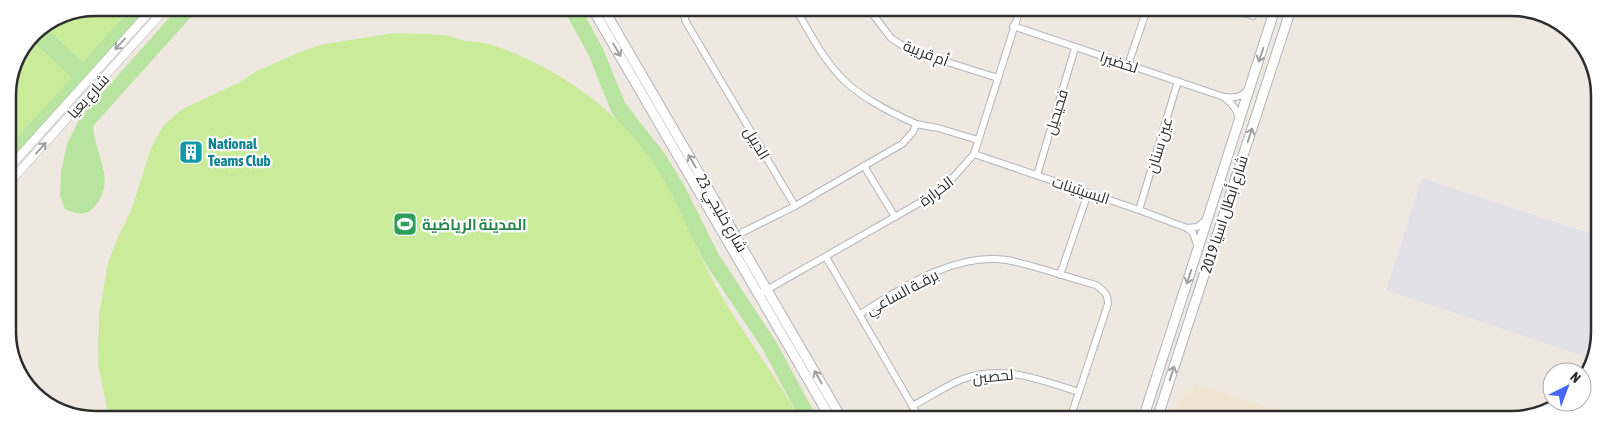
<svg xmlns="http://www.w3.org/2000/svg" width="1607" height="427" font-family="'Asap Condensed',Cairo,sans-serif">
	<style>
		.industrial { fill: #e2e1e7 }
		.education { fill: #efe5d1 }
		.green { fill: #b7e49e }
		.pitch { fill: #c9eb9a }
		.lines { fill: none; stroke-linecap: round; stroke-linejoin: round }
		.minor-casing { stroke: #b1b3bd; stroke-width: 8 }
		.tertiary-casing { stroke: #b1b3bd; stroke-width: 9 }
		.secondary-casing { stroke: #b1b3bd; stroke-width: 11 }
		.minor { stroke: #fff; stroke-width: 6 }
		.tertiary { stroke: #fff; stroke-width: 8 }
		.secondary { stroke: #fff; stroke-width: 9 }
		.oneway { stroke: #a0a0a0 }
		.labels { text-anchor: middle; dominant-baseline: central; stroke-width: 4.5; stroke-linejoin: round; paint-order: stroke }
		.street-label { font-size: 15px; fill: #2d2d2d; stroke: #fff }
		.culture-label { font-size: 15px; font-weight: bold; fill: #0d838f; stroke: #fff; text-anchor: start }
		.leisure-label { font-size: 15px; font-weight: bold; fill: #27864d; stroke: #fff; text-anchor: start }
		.rim { fill: none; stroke: #2d2d2d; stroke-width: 2.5 }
	</style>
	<rect width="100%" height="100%" fill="#eee8e1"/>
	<polygon class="industrial" points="1422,178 1598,236 1598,336 1590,358 1386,290"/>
	<polygon class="education" points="1196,384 1305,419 1173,419 1179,401"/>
	<g class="green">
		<polygon points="95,8 150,8 8,165 8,90 33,33 62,14"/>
		<path d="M178,8h21l-106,118c1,28 26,57 0,82 -8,9 -19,5 -28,1l-5,-14 1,-23 6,-28 13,-26z"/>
		<polygon points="563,8 581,8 603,49 625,103 665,154 684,185 719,255 775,340 818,419 800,419 762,348 705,263 687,228 611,111 589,56"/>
	</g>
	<g class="pitch">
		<polygon points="95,8 132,8 83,62 43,26 62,14"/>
		<path d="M395,33c17,1 36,0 53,3 6,1 12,4 18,5 8,1 15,1 23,3 64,20 131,66 167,123 24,37 38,79 59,118 26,46 59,88 85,134l-691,-1 -11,-53 1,-50 9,-52 10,-26 13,-26 20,-63 12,-22 18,-16 59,-28 17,-11 48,-21 19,-6z"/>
		<polygon points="31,39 72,78 8,147 8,90"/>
	</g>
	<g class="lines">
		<g class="minor-casing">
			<g id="minor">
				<path d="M684,8l-1,4 3,10 109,184 107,-62 11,-12 3,-8c-26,-12 -59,-28 -78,-50 -18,-20 -29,-43 -43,-66"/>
				<polyline points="868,8 891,38 909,50 998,78"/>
				<polyline points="1232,9 1253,16"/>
				<path d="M1013,26l211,71c10,1 16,1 24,-7"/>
				<polyline points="1128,65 1147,9"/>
				<path d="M1225,98c7,6 12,11 14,20"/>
				<polyline points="916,124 938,128 978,140"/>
				<polyline points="974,154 1139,210 1187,228 1193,233 1198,247"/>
				<polyline points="864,166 895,217"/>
				<polyline points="1037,175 1075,48"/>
				<polyline points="1139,210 1178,81"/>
				<polyline points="1187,228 1197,227 1206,220"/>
				<polyline points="743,232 795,206"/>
				<polyline points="826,257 920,419"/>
				<polyline points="1060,275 1088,193"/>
				<polyline points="763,292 942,190 974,154 1020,9"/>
				<path d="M860,314c42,-26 94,-62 147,-54 30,6 59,17 89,25 8,6 12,9 12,19l-38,115"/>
				<path d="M912,406c16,-8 35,-21 51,-27 39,-15 78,1 116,13"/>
			</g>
		</g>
		<g class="tertiary-casing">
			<g id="tertiary">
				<polyline points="8,169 153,8"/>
				<polyline points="8,184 166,8"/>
			</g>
		</g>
		<g class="secondary-casing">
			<g id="secondary">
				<polyline points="592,8 831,419"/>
				<polyline points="603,8 842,419"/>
				<polyline points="1143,419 1275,9"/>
				<polyline points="1157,419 1291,9"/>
			</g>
		</g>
		<use href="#minor" class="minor"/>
		<use href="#tertiary" class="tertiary"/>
		<use href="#secondary" class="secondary"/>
	</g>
	<defs><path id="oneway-shaft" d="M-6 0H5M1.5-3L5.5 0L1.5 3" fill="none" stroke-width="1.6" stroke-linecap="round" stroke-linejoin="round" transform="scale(1.25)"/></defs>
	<g class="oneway">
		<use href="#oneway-shaft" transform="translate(120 44) rotate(132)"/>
		<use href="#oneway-shaft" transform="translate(617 50) rotate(60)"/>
		<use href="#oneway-shaft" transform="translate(1261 55) rotate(108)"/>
		<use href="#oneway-shaft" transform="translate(1250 135) rotate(-72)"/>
		<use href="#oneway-shaft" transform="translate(41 148) rotate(-48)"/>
		<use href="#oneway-shaft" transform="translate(692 161) rotate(-120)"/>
		<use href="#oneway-shaft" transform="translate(1189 277) rotate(108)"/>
		<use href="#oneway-shaft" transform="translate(1172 373) rotate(-72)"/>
		<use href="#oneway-shaft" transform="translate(818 377) rotate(-120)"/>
	</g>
	<defs>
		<g id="building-square" transform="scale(1.25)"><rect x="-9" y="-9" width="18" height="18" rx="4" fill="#0f9aa8" stroke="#fff"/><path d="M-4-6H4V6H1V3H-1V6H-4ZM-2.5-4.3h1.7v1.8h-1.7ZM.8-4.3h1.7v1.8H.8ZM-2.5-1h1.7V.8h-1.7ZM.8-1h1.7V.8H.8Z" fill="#fff"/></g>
		<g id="stadium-square" transform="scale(1.25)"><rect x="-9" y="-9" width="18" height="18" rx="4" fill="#2e9e5b" stroke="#fff"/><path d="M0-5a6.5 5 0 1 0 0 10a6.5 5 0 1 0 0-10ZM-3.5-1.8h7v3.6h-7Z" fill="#fff"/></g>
	</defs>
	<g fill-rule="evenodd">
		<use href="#building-square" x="191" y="152"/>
		<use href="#stadium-square" x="405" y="224"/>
	</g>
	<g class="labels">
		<g class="street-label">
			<text transform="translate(926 53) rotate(21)">أم قريبة</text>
			<text transform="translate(1119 62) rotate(18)">لخضيرا</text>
			<text transform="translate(88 96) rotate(-48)">شارع بعيا</text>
			<text transform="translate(1056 112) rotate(-73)">فحيحيل</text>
			<text transform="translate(757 143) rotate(59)">الديبل</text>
			<text transform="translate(1159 145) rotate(-73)">عين سنان</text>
			<text transform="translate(1081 190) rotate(18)">البسيتينات</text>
			<text transform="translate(936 191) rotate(-37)">الخرارة</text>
			<text transform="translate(722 213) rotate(60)">شارع خليجي 23</text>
			<text transform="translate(1224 214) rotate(-72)">شارع أبطال اسيا 2019</text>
			<text transform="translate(902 292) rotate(-28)">برقـة الساعي</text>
			<text transform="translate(993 376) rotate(-5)">لحصين</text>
		</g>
		<g class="culture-label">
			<text x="208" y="143">National<tspan x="208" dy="17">Teams Club</tspan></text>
		</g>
		<g class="leisure-label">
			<text x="422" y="224">المدينة الرياضية</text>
		</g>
	</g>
	<path d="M0 0H1607V427H0ZM95 16H1512A79 79 0 0 1 1591 95V332A79 79 0 0 1 1512 411H95A79 79 0 0 1 16 332V95A79 79 0 0 1 95 16Z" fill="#fff" fill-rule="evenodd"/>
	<path class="rim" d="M95 16H1512A79 79 0 0 1 1591 95V332A79 79 0 0 1 1512 411H95A79 79 0 0 1 16 332V95A79 79 0 0 1 95 16Z"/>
	<g transform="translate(1567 387) rotate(42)"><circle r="24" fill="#ffffff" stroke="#ababab"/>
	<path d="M0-4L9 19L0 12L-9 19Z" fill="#4467f8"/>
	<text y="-8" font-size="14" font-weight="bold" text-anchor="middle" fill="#2d2d2d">N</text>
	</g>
</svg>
